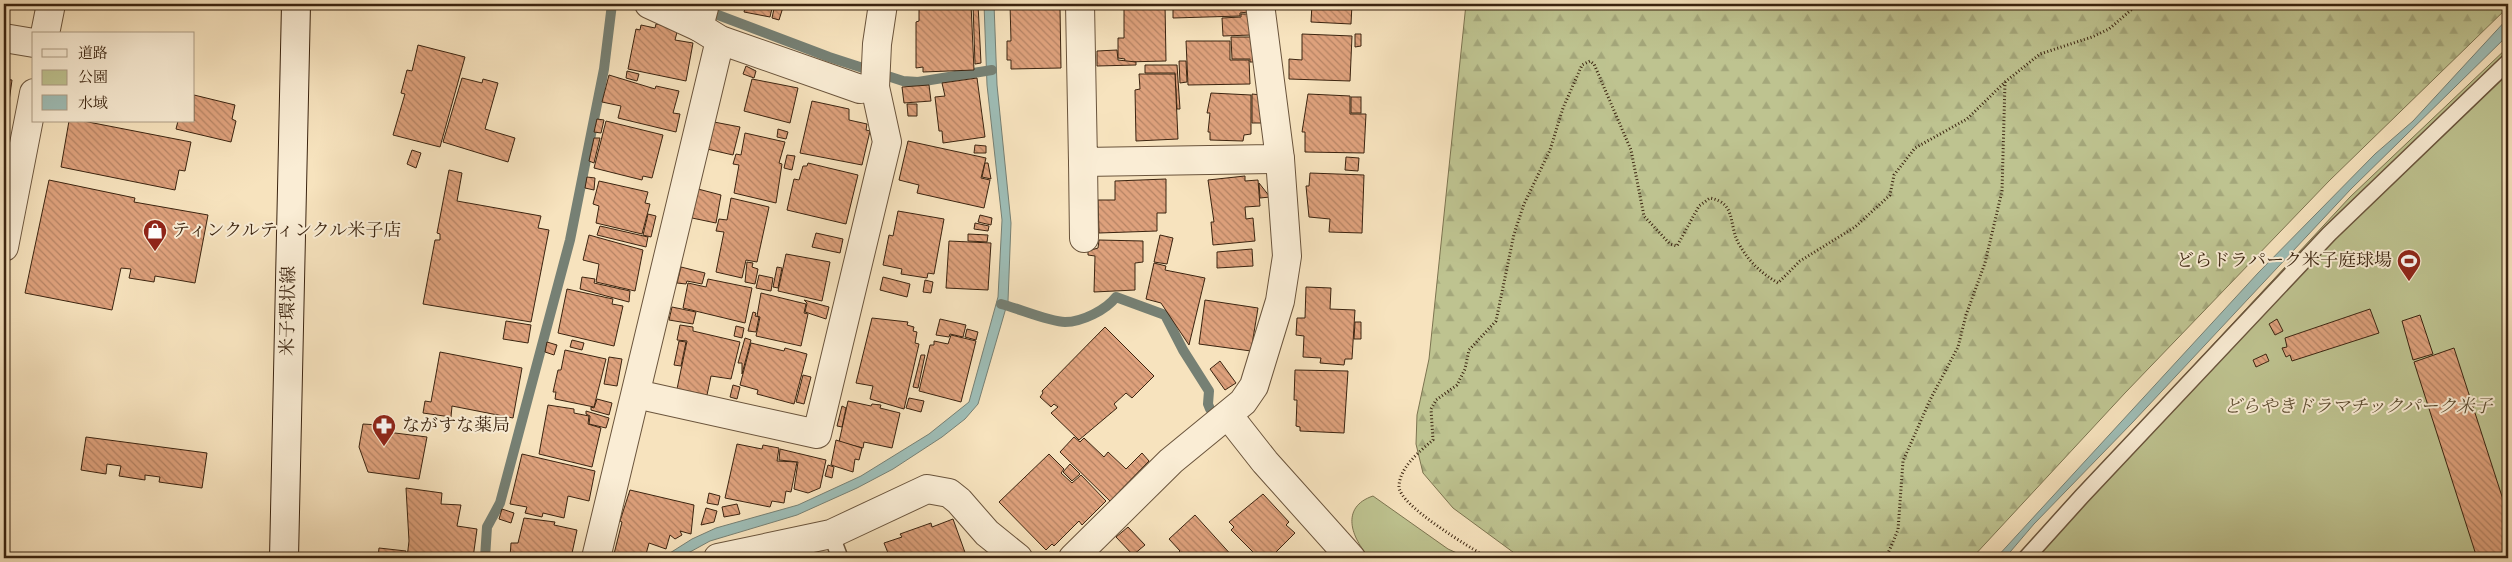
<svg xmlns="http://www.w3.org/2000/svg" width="2512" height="562" font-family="'IM FELL English','Noto Serif JP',serif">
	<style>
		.forest { fill: url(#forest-firs); stroke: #7c7450 }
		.park { fill: #bec390; stroke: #7c7450 }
		.water { fill: #9ebdb6; stroke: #768074 }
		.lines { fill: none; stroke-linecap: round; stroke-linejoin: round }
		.stream { stroke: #768074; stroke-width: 10 }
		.building { fill: url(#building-back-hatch); stroke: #3b2410 }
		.lane-casing { stroke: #6a543c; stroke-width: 18 }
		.street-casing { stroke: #6a543c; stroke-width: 30 }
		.secondary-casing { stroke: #3b2410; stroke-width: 30 }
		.path { stroke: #3b2410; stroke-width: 3; stroke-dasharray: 1 2.5; stroke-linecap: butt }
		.lane { stroke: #faedd5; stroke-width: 15 }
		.street { stroke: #faedd5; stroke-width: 28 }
		.secondary { stroke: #faedd5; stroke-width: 28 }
		.labels { text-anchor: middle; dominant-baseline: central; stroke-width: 4; stroke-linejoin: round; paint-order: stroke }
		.poi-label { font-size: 18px; fill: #3b2410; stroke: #faedd5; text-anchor: start }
		.street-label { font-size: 18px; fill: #3b2410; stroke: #faedd5 }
		.park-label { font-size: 18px; font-style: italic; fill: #5c4c30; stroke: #faedd5 }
	</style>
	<defs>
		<pattern id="forest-firs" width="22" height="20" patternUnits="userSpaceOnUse" patternTransform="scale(1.25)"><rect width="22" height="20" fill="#bec390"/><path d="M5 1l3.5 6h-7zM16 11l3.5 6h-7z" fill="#a4a77b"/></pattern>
		<pattern id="building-back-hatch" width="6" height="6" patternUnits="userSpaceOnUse" patternTransform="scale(1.25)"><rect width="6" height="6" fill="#dea17c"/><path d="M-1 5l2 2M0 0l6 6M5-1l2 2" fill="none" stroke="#b58364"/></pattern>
	</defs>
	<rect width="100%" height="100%" fill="#f7e3be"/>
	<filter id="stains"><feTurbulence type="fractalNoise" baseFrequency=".004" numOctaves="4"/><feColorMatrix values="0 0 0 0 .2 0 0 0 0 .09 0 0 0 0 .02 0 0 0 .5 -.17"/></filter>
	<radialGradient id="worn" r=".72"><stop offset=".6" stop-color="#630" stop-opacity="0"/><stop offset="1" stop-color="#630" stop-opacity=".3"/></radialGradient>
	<polygon class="forest" points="1466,4 2508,4 2508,7 2329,181 2125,393 1972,558 1521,558 1453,508 1423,473 1416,444 1417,415 1429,359"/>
	<g class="park">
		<polygon points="2508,47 2508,558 2015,558 2350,197"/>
		<path d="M1373,496l75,53 20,9h-98c-19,-20 -30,-51 3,-62z"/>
	</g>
	<g class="water">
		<polygon points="984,4 994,4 997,85 1011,223 1008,301 978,404 965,419 942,437 893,469 857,488 797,515 710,541 679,558 662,558 692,539 716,528 798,505 861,476 929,434 969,402 998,297 1002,220 987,85"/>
		<polygon points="2508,18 2508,35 2351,189 2132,423 2034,524 2005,558 1996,558 2258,273 2375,154 2413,121"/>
	</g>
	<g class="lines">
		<g class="stream">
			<polyline points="689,4 829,57 903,81 918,82 992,70"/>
			<path d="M1001,304c16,4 49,18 64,18 17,0 41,-12 51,-25l49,18 18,35 26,41 -1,13 2,5"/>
			<polyline points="485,558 487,527 500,503 570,240 604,69 612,4"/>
		</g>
	</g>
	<g class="building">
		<polygon points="746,4 773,4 770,17 744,12"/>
		<polygon points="775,4 784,4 779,20 772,18"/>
		<polygon points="971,4 974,70 923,72 923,67 916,68 916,22 919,21 919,6"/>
		<polygon points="973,4 978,4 981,63 975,64"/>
		<polygon points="1010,4 1039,4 1039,8 1060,8 1061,68 1011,69 1011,60 1007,60 1007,41 1011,41"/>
		<polygon points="1041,4 1062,4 1062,10 1060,7 1041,7"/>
		<polygon points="1129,4 1165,4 1166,61 1124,62 1125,59 1118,58 1118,38 1124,38 1124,8 1129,9"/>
		<polygon points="1173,4 1249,4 1248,12 1240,13 1240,16 1173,18"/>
		<polygon points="1312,4 1352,4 1351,24 1311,22"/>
		<polygon points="1241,14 1251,14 1251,35 1223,36 1222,18 1241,17"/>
		<polygon points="656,24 678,28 675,40 693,43 686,81 628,69 636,29 640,30 641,25 655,28"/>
		<polygon points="1302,34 1352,36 1350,81 1289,79 1289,59 1302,60"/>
		<polygon points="1355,34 1361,34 1361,46 1355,47"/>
		<polygon points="1231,37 1253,37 1253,62 1250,62 1250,59 1232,59"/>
		<polygon points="1186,41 1230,41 1230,60 1249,60 1250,84 1188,85"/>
		<polygon points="418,45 465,57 440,147 393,135 405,94 401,93 407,70 412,71"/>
		<polygon points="1117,50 1118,60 1136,62 1136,65 1097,66 1097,51"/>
		<polygon points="1179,61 1186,61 1187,82 1180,83"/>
		<polygon points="1145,65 1177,65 1180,109 1177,109 1175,73 1145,73"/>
		<polygon points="746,66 756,71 754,78 743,74"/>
		<polygon points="627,71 639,74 637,81 626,78"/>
		<polygon points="1139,74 1175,74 1178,139 1136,141 1135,90 1140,89"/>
		<polygon points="609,75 655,89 656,86 679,91 673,113 680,114 676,132 618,118 621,106 602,102"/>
		<polygon points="462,78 482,83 483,79 498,83 485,129 515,138 508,162 443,142"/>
		<polygon points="977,78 985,137 943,143 942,131 939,131 935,97 945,96 942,83"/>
		<polygon points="4,79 12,80 7,116 4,116"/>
		<polygon points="752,79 798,88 790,123 744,111"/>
		<polygon points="929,85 931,101 904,103 902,87"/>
		<polygon points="1211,93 1251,95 1251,134 1244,135 1243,141 1210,140 1210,132 1208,132 1210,113 1207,113"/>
		<polygon points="1252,94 1261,95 1261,123 1252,123"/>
		<polygon points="1308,94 1350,96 1350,114 1366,114 1364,153 1305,152 1305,132 1302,132"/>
		<polygon points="194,95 235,105 232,119 236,121 231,142 176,129 178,121 194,121"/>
		<rect x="1351" y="97" width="10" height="16"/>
		<polygon points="812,101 849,109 849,120 867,124 866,130 870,131 862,165 800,153"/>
		<polygon points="907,104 917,104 917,116 908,116"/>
		<polygon points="597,119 604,120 601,133 594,132"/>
		<polygon points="69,121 83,121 191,142 185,171 179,170 175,190 61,167"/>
		<polygon points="606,121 663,135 652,178 643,176 642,180 594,168"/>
		<polygon points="714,122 740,127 733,155 707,149"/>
		<polygon points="778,129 788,132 786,139 777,137"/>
		<polygon points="745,133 785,142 779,163 782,164 776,203 734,193 739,165 733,164 736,154 741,155"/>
		<polygon points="594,138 600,138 594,163 589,161"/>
		<polygon points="908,141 986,158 981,178 990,180 984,208 917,193 919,185 899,180"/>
		<polygon points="975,145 986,146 986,153 974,153"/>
		<polygon points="412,150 421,153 416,168 407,164"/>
		<polygon points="787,155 795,156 792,170 784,168"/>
		<polygon points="1346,157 1359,158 1358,171 1345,170"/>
		<polygon points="808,163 858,175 846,224 787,210 794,179 799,180 803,166 807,166"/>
		<polygon points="985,163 988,163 991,179 982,177"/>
		<polygon points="449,170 462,173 457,201 541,216 538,228 549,230 531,322 423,304 435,240 440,240 440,234 437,233"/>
		<polygon points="1310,173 1364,175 1362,233 1329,232 1330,219 1309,217 1306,186 1309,186"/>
		<polygon points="1245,176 1245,181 1258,180 1260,206 1245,207 1246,219 1253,218 1255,241 1213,245 1211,222 1214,222 1208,180"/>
		<polygon points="587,177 595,178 594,190 585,188"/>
		<polygon points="1166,179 1166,213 1157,213 1157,231 1099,233 1098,200 1115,200 1115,181"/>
		<polygon points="49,180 135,198 134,202 208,215 195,283 155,276 154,282 129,278 131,269 121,268 112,310 25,293"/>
		<polygon points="599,181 648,192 645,203 650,204 642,234 596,223 599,206 593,204"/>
		<polygon points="1259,183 1270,197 1260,198"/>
		<polygon points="698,189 721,195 716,223 692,218"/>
		<polygon points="731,198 769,207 757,262 746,260 742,278 716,272 724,232 716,231 719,219 727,220"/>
		<polygon points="898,211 944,219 934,274 928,273 927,278 901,274 902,269 883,265 889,235 893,236"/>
		<polygon points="648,214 656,216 651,237 643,235"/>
		<polygon points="980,215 992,218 991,225 978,222"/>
		<polygon points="975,223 989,226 988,231 974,229"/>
		<polygon points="600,226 648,237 646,247 597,235"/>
		<polygon points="816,233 843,239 840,253 812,247"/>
		<polygon points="968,234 988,235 987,242 968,241"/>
		<polygon points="589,235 643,250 635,291 596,282 599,264 583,260"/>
		<polygon points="1160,235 1173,238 1167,264 1154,262"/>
		<polygon points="1099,240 1143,241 1143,262 1135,263 1135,290 1094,292 1095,256 1088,255 1088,251 1098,248"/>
		<polygon points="949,241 991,243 988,290 946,288"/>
		<polygon points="1252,249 1253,266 1217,268 1217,252"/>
		<polygon points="786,254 830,262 822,301 778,291"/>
		<polygon points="747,262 753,263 752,267 758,269 755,284 745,282"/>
		<polygon points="1154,263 1166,266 1165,270 1205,278 1189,345 1161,303 1146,299"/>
		<polygon points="681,267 705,273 702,284 687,281 686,284 677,283"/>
		<polygon points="777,267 782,268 778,288 773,287"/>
		<polygon points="759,275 773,278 771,291 756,288"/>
		<polygon points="582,277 595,279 594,283 630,291 629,302 580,289"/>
		<polygon points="883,277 910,284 907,297 880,290"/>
		<polygon points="708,279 752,288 745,323 683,308 688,283 706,287"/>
		<polygon points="925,280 933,282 931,293 923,292"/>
		<polygon points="1306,287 1331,288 1330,309 1355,310 1352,359 1345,359 1344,365 1320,363 1321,358 1303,357 1304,336 1296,335 1297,318 1305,318"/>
		<polygon points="567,289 613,299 612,304 623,306 614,346 558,333"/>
		<polygon points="761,293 806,304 804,313 808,314 801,346 756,336 760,317 757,316"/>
		<polygon points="804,300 829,307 826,319 805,312 807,303"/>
		<polygon points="1205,300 1258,308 1251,351 1199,344"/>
		<polygon points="672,307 696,312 693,324 669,320"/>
		<polygon points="2370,309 2379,333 2292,361 2290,355 2286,357 2282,348 2287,347 2285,338"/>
		<polygon points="753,312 756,313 755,316 759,317 756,332 748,331"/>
		<polygon points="2420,315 2433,354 2413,360 2402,321"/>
		<polygon points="872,318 908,322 907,325 914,327 913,331 917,332 915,343 919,344 904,409 870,399 873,386 856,383"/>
		<polygon points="940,319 966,325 963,337 950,334 949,337 936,335"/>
		<polygon points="2277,319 2283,331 2275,335 2269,324"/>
		<polygon points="506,321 531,325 528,343 503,339"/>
		<polygon points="1355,322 1361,322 1361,339 1354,339"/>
		<polygon points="680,325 693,327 693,331 740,342 731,379 711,376 707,395 677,389 687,341 677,340"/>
		<polygon points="736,326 744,328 742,338 734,336"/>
		<polygon points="1105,327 1154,376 1132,398 1126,393 1114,404 1117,408 1079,440 1051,413 1058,407 1054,404 1051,407 1040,397 1043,393 1042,391"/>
		<polygon points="967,329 978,332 976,340 965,337"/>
		<polygon points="951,335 976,341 961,402 919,391 930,345 934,345 934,341 948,344"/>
		<polygon points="745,338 751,340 742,374 742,363 738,363"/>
		<polygon points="572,340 584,343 582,350 570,347"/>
		<polygon points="679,341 686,342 681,366 674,365"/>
		<polygon points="547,342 557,345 554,355 545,352"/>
		<polygon points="751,343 784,351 785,348 807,354 794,404 757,394 758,390 740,385"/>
		<polygon points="2454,348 2508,515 2508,558 2477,558 2414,362"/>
		<polygon points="565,350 606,359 594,407 555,399 556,392 553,392 558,370 561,370"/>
		<polygon points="440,352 522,368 513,418 452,406 451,417 423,413 425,401 431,402"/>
		<polygon points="2266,354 2269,361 2256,367 2253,360"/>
		<polygon points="921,355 925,355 918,388 913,387"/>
		<polygon points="609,357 622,359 617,386 604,384"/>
		<polygon points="1220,361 1236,383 1225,390 1210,369"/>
		<polygon points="1295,370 1348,371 1344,433 1300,431 1300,427 1296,426 1297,400 1294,400"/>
		<polygon points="803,375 811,377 804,404 796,402"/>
		<polygon points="733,385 740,387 737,399 730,397"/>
		<polygon points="909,398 924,401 921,412 906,408"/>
		<polygon points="597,399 612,403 609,415 591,410 591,407 594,408"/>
		<polygon points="848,401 871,406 872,404 881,405 880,408 900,413 892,448 864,442 863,448 839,442"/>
		<polygon points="548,405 574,409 574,413 589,416 588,424 601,428 592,467 539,454"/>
		<polygon points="842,406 846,408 842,427 837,426"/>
		<polygon points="586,411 609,418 606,428 589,424 590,416 586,414"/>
		<polygon points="363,424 379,425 379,431 427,437 419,479 368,472 359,447"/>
		<polygon points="86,437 207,453 202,488 159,482 160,477 145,475 145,480 119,476 121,466 107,464 106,474 81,470"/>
		<polygon points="1074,437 1080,442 1084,438 1104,457 1108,452 1126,469 1142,453 1149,461 1110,501 1060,452"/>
		<polygon points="836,440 862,448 859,460 855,459 853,472 831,465"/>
		<polygon points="737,444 762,449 763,445 779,448 777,461 797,462 791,492 786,491 784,503 772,501 770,507 725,498"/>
		<polygon points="780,449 826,460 820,488 808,493 794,489 798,462 779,460"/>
		<polygon points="522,454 595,471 589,501 568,496 564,518 543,513 542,517 525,513 527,507 510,504"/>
		<polygon points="1049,454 1064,469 1061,473 1072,483 1081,475 1106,501 1082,525 1079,521 1054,546 1052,544 1046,550 999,502"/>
		<polygon points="1070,464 1080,474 1072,481 1063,472"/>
		<polygon points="828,465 834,467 832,478 825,476"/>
		<polygon points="406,488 442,493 441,504 461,505 457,526 477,529 473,558 407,558 409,541"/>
		<polygon points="630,490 694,505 691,534 680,531 682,535 675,539 670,535 666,549 649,543 645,558 613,558 622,522 620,521"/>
		<polygon points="709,493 720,496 718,505 707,503"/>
		<polygon points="1263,494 1289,522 1286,525 1295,533 1270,558 1259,558 1231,530 1234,527 1229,522"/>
		<polygon points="737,504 740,514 724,517 722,507"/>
		<polygon points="706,508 717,511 714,522 701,525"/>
		<polygon points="502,509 514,513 511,523 499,519"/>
		<polygon points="1195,515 1234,558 1173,558 1180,551 1169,539"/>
		<polygon points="524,518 555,522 554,525 577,530 571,558 510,557 511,543 518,543"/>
		<polygon points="953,519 967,558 890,558 884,543 902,537 900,534 931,523 932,527"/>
		<polygon points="1128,527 1145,545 1133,555 1116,537"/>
		<polygon points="379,548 406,551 405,558 378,557"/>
	</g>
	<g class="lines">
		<g class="lane-casing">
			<g id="lane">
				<polyline points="831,534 840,558"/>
				<polyline points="2026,558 2082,496 2329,234 2508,62"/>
			</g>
		</g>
		<g class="street-casing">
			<g id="street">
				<polyline points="649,4 699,27 705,4"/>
				<polyline points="1080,4 1083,162 1280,159 1260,4"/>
				<polyline points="699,27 720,40 860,89 875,87"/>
				<polyline points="45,34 51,4"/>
				<polyline points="4,38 34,43"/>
				<polyline points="1083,162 1084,238"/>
				<polyline points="4,247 34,93"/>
				<polyline points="636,394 817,434 887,142 875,87 877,44 883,4"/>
				<polyline points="1228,415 1265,462 1351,558"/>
				<polyline points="596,558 720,40"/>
				<polyline points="718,558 831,534 927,489 949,493 959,501 987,533 1018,558"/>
				<polyline points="1073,558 1171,461 1243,402 1254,386 1280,301 1287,256 1280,159"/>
			</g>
		</g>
		<g class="secondary-casing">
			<polyline id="secondary" points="284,558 296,4"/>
		</g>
		<g class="path">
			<path d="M1488,558c-17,-10 -90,-53 -89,-72 1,-19 20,-34 34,-46l-2,-31 5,-9 21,-15 8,-16 4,-19 27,-29 18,-87 10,-30 26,-54 13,-42 19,-43 8,-4 4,3 37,86 13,66 26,28 7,2 22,-40 11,-8c27,5 18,27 29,46 10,18 22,29 39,39l22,-22 55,-34 35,-32 4,-20 21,-27 52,-29 38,-37 35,-28 52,-17 17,-8 29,-25"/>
			<polyline points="1886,558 1898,530 1903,461 1930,400 1958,347 1966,315 1985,263 2002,191 2005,82"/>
		</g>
		<use href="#lane" class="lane"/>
		<use href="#street" class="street"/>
		<use href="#secondary" class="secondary"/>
	</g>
	<defs>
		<g id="shop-pin" transform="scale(1.25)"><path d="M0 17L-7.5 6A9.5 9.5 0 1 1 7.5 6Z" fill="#8f2418" stroke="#faedd5"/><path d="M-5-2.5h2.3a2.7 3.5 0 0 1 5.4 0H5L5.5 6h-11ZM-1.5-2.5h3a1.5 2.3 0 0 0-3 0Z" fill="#fff"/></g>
		<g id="stadium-pin" transform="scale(1.25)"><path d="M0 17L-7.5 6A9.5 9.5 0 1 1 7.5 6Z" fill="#8f2418" stroke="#faedd5"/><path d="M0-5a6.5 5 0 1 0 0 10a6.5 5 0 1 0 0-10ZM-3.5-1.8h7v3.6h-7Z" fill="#fff"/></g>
		<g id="pharmacy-pin" transform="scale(1.25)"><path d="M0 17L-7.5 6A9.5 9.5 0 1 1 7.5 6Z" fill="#8f2418" stroke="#faedd5"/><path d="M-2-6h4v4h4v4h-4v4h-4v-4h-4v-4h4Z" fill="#fff"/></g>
	</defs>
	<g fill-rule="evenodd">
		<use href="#shop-pin" x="155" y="231"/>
		<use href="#stadium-pin" x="2409" y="261"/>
		<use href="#pharmacy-pin" x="384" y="426"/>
	</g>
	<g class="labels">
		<g class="poi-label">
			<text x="172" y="231">ティンクルティンクル米子店</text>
			<text x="2392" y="261" text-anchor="end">どらドラパーク米子庭球場</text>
			<text x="402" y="426">ながすな薬局</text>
		</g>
		<g class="street-label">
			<text transform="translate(289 311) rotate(-89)">米子環状線</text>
		</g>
		<g class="park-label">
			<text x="2358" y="407">どらやきドラマチックパーク米子</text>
		</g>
	</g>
	<rect width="2512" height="562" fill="none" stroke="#f7e3be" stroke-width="20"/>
	<rect x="5" y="5" width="2502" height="552" fill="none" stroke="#3b2410" stroke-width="2.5"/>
	<rect x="10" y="10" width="2492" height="542" fill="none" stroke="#3b2410"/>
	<rect x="32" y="32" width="162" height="90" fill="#faedd5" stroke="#ae9d86"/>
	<rect x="42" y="49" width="25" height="8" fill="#faedd5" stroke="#ae9d86"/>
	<text x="78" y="58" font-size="15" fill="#3b2410">道路</text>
	<rect x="42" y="70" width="25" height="15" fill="#bec390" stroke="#ae9d86"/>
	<text x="78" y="82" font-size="15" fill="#3b2410">公園</text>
	<rect x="42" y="95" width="25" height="15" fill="#9ebdb6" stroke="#ae9d86"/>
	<text x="78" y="108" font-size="15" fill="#3b2410">水域</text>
	<rect width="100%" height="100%" filter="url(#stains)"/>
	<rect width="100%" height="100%" fill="url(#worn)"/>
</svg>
